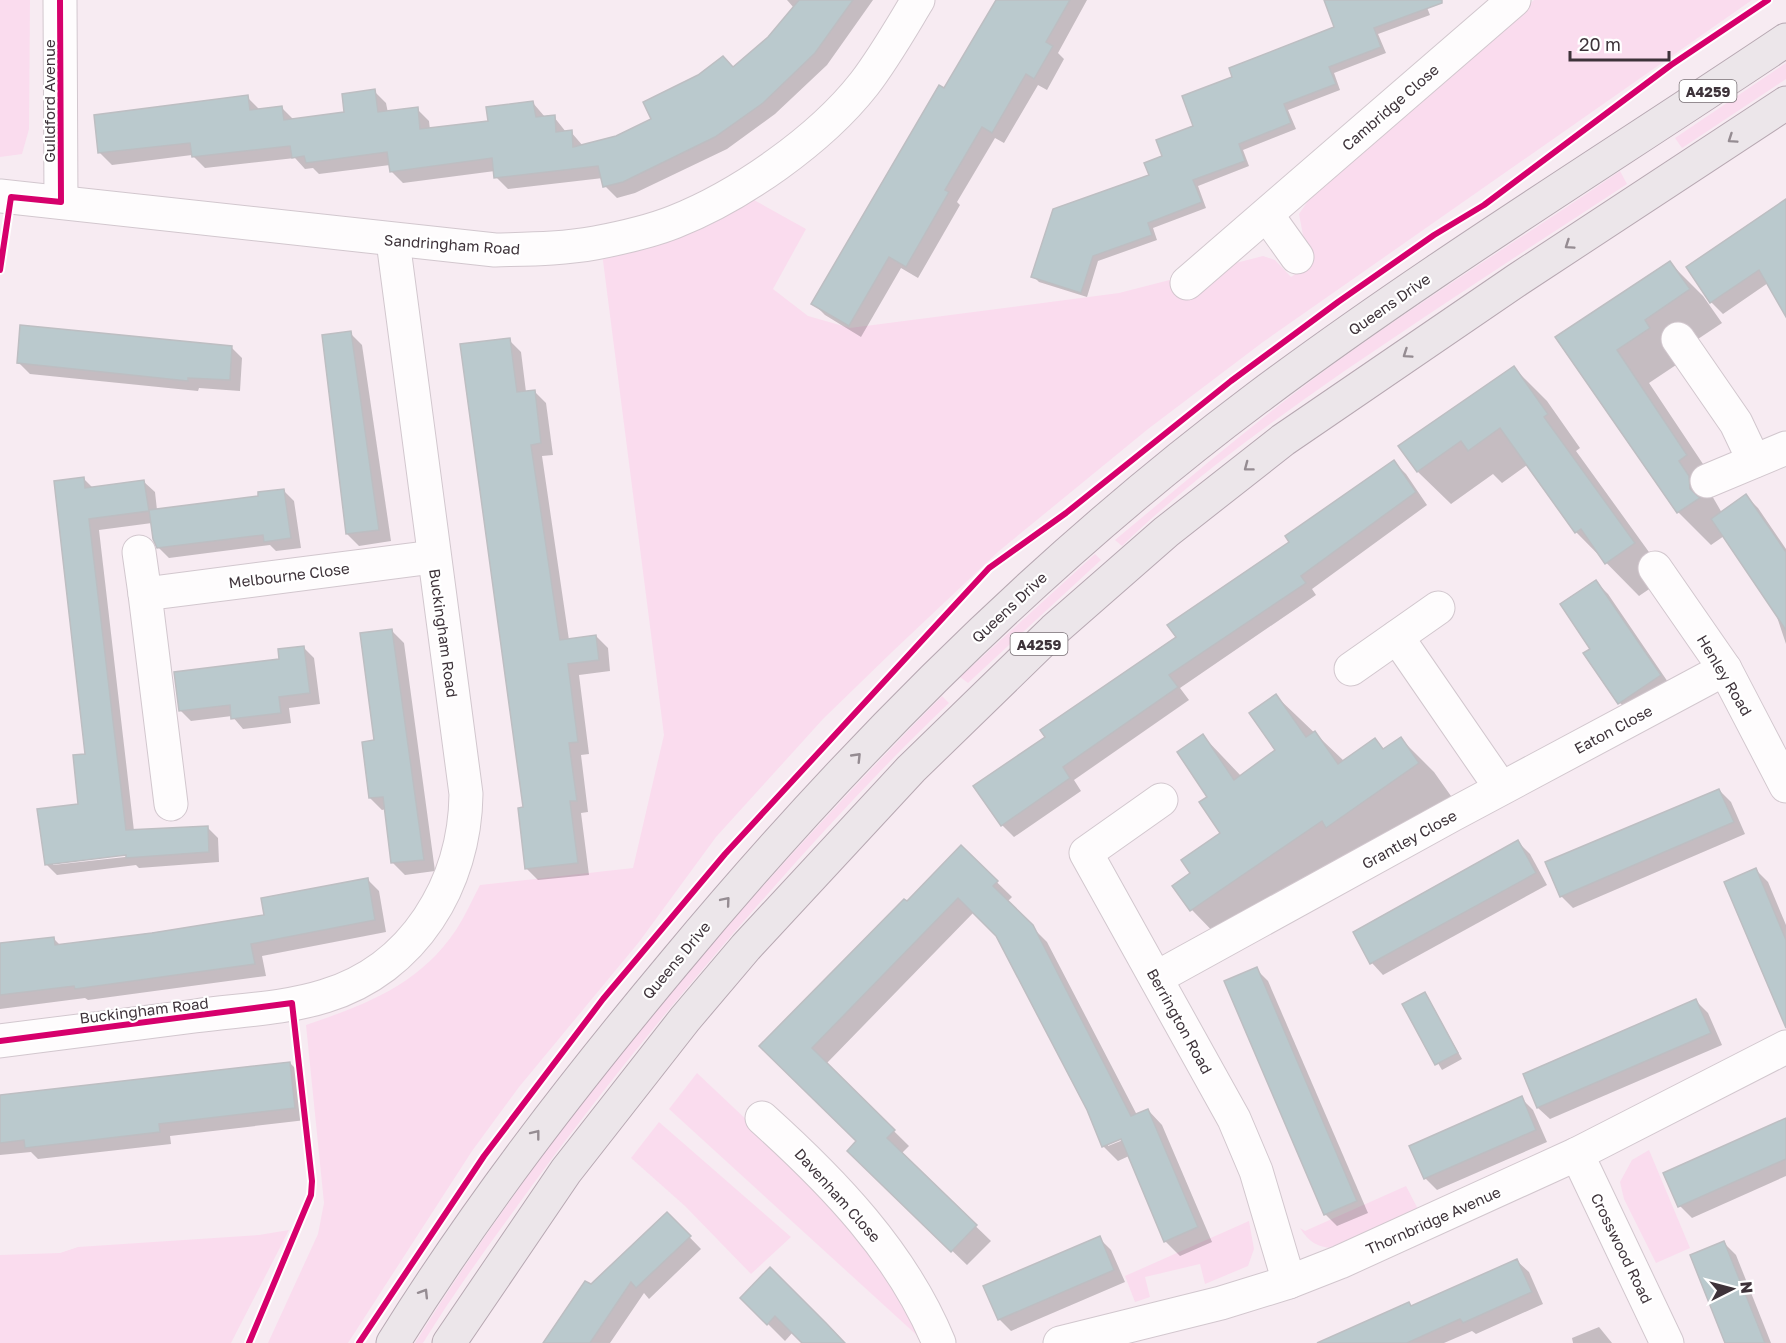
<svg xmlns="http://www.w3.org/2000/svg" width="1786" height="1343" font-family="'Golos Text',sans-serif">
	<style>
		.green { fill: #fadcee }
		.shadow { fill: #0003; fill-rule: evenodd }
		.building { fill: #bac9cd; stroke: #bdbec2; stroke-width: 1.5 }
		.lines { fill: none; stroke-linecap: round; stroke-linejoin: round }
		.minor-casing { stroke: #d2c7ce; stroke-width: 35 }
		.primary-casing { stroke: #b7a8b2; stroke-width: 35 }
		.minor { stroke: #fefcfd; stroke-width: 33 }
		.primary { stroke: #ece6ea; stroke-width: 33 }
		.cycleway-casing { stroke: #fff; stroke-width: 10 }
		.cycleway { stroke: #d6006c; stroke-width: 6 }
		.oneway { stroke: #958c92 }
		.labels { text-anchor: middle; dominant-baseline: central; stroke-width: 4.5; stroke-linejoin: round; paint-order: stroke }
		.shield { fill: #fff; stroke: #787075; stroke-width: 1.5 }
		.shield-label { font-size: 14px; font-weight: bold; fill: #3e333a }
		.street-label { font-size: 15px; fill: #3e333a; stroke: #fff }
	</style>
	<rect width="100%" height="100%" fill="#f7ebf2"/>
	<g class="green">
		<polygon points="0,0 30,0 29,129 22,154 0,157"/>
		<path d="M1534,0h218l-489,342 -115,87 -149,122 -107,101 -69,67 -107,118 -77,105 -120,145 -47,64 -124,192h-80l50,-109 6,-31 -18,-178c59,-20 113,-40 150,-95 9,-14 16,-30 24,-45l153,-17 31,-133 -62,-482 104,-26 48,-27 52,29 -33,60 35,27 42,12 269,-35 144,-37 12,4 16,17 23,-16 -11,-26 -4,-21 15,-22 39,-40z"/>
		<polygon points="1786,63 1786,79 1682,148 1675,138"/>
		<path d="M1620,171l7,13c-95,62 -190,124 -284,188 -77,54 -154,109 -221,174l-7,-6c65,-54 129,-109 197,-160 99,-74 206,-139 308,-209z"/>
		<polygon points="1095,554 1101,560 968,683 960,677"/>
		<path d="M942,696l7,7c-88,84 -168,174 -246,266 -68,80 -132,162 -193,247 -30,41 -60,83 -87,127h-8c147,-236 332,-449 527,-647z"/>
		<polygon points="697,1073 807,1177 885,1271 921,1339 669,1109"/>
		<polygon points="659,1122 791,1237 751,1274 685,1206 631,1158"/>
		<polygon points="1649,1150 1690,1248 1656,1263 1624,1199 1620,1182 1632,1160"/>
		<path d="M1406,1186l15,29 -87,33c-16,0 -25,-6 -34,-20l5,3z"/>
		<polygon points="1249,1221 1254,1249 1248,1266 1205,1284 1200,1264 1145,1277 1150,1297 1135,1302 1125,1276"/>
		<polygon points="289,1230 231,1343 0,1343 0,1255 60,1253 78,1247 259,1235"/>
	</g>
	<g class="shadow">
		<polygon points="787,0 873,0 827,65 775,114 727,149 635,193 617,198 605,186 603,178 508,189 496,177 495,171 403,183 391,171 390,165 319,174 313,168 305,169 295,158 205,168 192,155 112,165 100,153 247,97 260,110 282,108 294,120 346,113 374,91 386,103 388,113 417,109 429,121 430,130 490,123 533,103 545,117 554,117 566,132 571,132 583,146 617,138 653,120 734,69 769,38 794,8"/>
		<polygon points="1000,0 1087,0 1058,53 1064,59 1047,90 1038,85 1004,143 995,138 957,202 960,205 918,278 901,268 861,337 825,315 813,303"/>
		<polygon points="1326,0 1424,0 1430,15 1378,34 1386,53 1334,73 1340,90 1288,110 1296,129 1243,150 1249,166 1198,186 1206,208 1153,228 1157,240 1098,261 1087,297 1039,282 1033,276 1151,176 1234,77 1336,27"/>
		<polygon points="1786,215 1786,315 1768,283 1723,314 1711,302"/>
		<polygon points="1670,263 1703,296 1722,323 1677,353 1682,361 1649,383 1719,488 1711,494 1722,513 1746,496 1758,508 1786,549 1786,644 1775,611 1724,536 1711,545 1678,512 1557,337"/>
		<polygon points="350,333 362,345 391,541 359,546 347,534"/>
		<polygon points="509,340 521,352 526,392 534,391 546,403 553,455 542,456 569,640 596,636 608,648 610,671 579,675 589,754 581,755 588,812 581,813 589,875 538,880 527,869"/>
		<polygon points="231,347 242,358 240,391 199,388 198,391 30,374 19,363"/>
		<polygon points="1514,368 1547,401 1580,448 1576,451 1667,577 1639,596 1576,532 1527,465 1502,483 1493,474 1451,504 1418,472 1400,447"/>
		<polygon points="1394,462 1406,474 1427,505 1312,589 1316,595 1180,688 1189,700 1074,780 1081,791 1014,837 1002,825 1047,738 1178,637 1291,543"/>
		<path d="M84,479l9,9 51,-6 11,10 2,18 103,-13 23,-7 11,11 7,47 -25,3 -6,-6 -101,13 -11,-11 -6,-24 -53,7 35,301 73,-4 11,11 1,24 -80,6 -3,-3 -79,10 -11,-11 34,-59 7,-50zM133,853l1,3 -81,9v-3z"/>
		<polygon points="1596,582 1608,594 1672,688 1632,715 1620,703 1586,654 1592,649"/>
		<polygon points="392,631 404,643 435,871 405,875 393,863 386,809 382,810 370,798"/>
		<polygon points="303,647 314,658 320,704 289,708 291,723 243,729 232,716 191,721 180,710"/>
		<polygon points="1276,696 1344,761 1374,740 1385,750 1401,739 1434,772 1451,796 1360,859 1224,943 1192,910 1174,886 1192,874 1223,833 1209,797 1203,736 1241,776 1277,751"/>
		<polygon points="1719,790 1731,802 1745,834 1573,908 1561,896"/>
		<polygon points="1518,842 1530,854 1547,885 1383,975 1372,963 1355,933"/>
		<path d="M961,847l51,50 -5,5 40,40 90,173 11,-5 14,15 50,117 -32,14 -15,-15 -36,-85 -11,5 -15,-15 -15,-36 -91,-175 -23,-23 -148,152 83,82 -8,8 90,87 -24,24 -104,-100 -5,-24 -97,-95zM1127,1135l1,3 -20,8v-3z"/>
		<polygon points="1756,870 1768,882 1786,925 1786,1014"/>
		<polygon points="367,879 379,891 386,932 262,956 266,976 88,1000 85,998 0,1009 0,945 53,938 61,946 266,916"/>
		<polygon points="1256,969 1268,981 1368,1213 1337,1226 1325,1214"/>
		<polygon points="1425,994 1462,1059 1442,1070 1404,1005"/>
		<polygon points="1696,1001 1708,1013 1722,1045 1550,1119 1538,1108 1525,1075"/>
		<polygon points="290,1063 302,1075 306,1120 170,1136 171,1144 38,1159 31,1152 0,1155 0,1097"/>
		<polygon points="1521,1098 1533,1110 1547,1142 1437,1190 1425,1178"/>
		<polygon points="1786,1120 1786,1176 1692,1218 1680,1206"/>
		<polygon points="667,1214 701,1249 649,1299 644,1293 610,1343 545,1343 591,1286"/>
		<polygon points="1099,1238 1111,1250 1125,1282 1011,1331 999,1319"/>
		<polygon points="1724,1243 1736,1255 1771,1343 1727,1343"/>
		<polygon points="1517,1261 1529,1272 1543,1304 1476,1334 1472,1331 1444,1343 1320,1343 1409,1304 1412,1307"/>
		<polygon points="742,1298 843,1343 804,1343 793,1332 785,1341"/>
		<polygon points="1599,1327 1612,1343 1573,1343 1572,1338"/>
	</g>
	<g class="building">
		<polygon points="799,0 853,0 815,53 763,103 715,137 623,182 603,187 598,166 494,178 492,158 390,172 387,152 306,163 304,156 292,158 290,146 192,157 190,143 98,153 94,115 248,95 250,110 282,106 284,120 344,112 342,94 375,89 378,112 418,107 420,129 488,121 486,107 533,101 536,117 555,115 556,132 572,130 573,147 616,136 651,119 643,102 698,75 723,56 733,67 768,37"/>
		<polygon points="996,0 1070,0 1046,42 1053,46 1034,79 1026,74 992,133 982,127 945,190 949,192 906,267 889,257 849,326 811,304 939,85 944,88"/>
		<polygon points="1324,0 1442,0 1442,3 1374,28 1381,47 1329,67 1336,84 1284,104 1291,123 1239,144 1245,161 1193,180 1202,202 1148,223 1152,235 1093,256 1081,293 1031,277 1053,209 1149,175 1144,163 1162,156 1156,140 1193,126 1182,96 1232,77 1229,68 1334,27"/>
		<polygon points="1786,199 1786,317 1759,270 1710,303 1686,267"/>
		<polygon points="1670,261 1690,289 1645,320 1650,328 1617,350 1687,455 1679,461 1689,476 1690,489 1700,498 1677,513 1555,337"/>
		<polygon points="20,325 232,346 230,380 188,378 188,381 17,363"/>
		<polygon points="351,331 379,530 346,534 322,335"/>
		<polygon points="510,338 517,392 535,390 541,443 531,445 560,640 596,635 599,660 568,664 578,742 569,743 577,801 570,801 578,863 525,869 518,808 523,807 460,344"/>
		<polygon points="1514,366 1548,414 1544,417 1635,543 1605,564 1581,529 1575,533 1500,428 1468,451 1461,441 1417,472 1398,446"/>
		<polygon points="1394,460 1416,492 1301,576 1306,583 1169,675 1178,687 1063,767 1070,778 1001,826 973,786 1045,737 1040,730 1176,637 1167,625 1289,542 1285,536"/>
		<polygon points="84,477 85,488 144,480 149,511 89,519 126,830 208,826 209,852 126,858 126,855 45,865 37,809 78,804 73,755 85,754 54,481"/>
		<polygon points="284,489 291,538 264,542 263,535 157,548 153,539 149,510 258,496 258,492"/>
		<polygon points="1746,494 1786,552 1786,630 1711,519"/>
		<polygon points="1596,580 1661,675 1618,704 1583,653 1590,649 1560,604"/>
		<polygon points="392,629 424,860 391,863 383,797 369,798 362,742 374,740 360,633"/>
		<polygon points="304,646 310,693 279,697 281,713 231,719 230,705 179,711 174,672 279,659 278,649"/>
		<polygon points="1276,694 1306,737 1315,731 1338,764 1375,738 1383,749 1401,737 1419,763 1326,828 1322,821 1190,911 1172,886 1190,873 1181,860 1220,833 1199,802 1207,797 1177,752 1203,734 1234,780 1275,750 1249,713"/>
		<polygon points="1719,789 1734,822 1560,897 1545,862"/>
		<polygon points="1518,840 1536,873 1370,964 1353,932"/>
		<polygon points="961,845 998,881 993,886 1033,925 1131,1116 1148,1109 1198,1227 1164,1242 1121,1139 1102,1147 1087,1110 996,936 958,898 812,1048 895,1130 887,1138 977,1225 951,1252 847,1151 856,1141 759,1046 904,899 907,901"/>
		<polygon points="1756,868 1786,940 1786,1028 1724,882"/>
		<polygon points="368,878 375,920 251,944 255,964 75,989 74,986 0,995 0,943 54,937 55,945 152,933 264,915 261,898"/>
		<polygon points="1257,967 1357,1201 1324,1215 1224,981"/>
		<polygon points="1425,992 1458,1053 1435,1065 1402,1004"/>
		<polygon points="1696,999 1711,1033 1537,1108 1523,1074"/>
		<polygon points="290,1062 295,1108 159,1124 160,1132 25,1148 24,1140 0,1143 0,1095"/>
		<polygon points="1522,1096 1536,1130 1424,1179 1409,1146"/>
		<polygon points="1786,1118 1786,1159 1678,1207 1663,1173"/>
		<polygon points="667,1212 691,1236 636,1288 631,1282 590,1343 543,1343 585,1281 591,1284"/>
		<polygon points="1100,1236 1114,1270 998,1320 983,1286"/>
		<polygon points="1724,1241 1747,1298 1765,1343 1725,1343 1690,1255"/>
		<polygon points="1517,1259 1532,1292 1463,1323 1460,1319 1407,1343 1317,1343 1409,1302 1411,1306"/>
		<polygon points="770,1267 826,1323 845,1343 802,1343 775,1316 767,1325 740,1298"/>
	</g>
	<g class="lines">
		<g class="minor-casing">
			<g id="minor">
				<polyline points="60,0 61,202"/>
				<path d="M0,196l495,54c34,-1 67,-1 100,-7 26,-5 54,-11 79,-21 66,-26 146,-82 190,-138 20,-26 37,-56 54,-84"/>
				<polyline points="1267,215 1297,257"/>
				<polyline points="1187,283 1514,0"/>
				<polyline points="1678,339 1736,423 1754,461"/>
				<polyline points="1707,481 1786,448"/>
				<polyline points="139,552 145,594"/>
				<polyline points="1655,568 1725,669 1786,786"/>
				<polyline points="1397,637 1501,788"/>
				<polyline points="1351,669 1438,608"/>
				<polyline points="1161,800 1086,853 1234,1119 1256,1171 1289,1282"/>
				<polyline points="171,804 145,594 433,557"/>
				<polyline points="1156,978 1452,815 1725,669"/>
				<path d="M0,1041c65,-8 130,-17 195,-25 43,-6 89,-7 130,-20 89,-27 140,-112 141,-202l-73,-553"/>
				<path d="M762,1118c71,64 140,135 177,225"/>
				<polyline points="1577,1154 1667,1343"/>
				<polyline points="1060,1343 1221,1303 1289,1282 1340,1262 1577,1154 1786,1047"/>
			</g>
		</g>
		<g class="primary-casing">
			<g id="primary">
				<path d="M393,1343c84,-135 180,-259 282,-381 173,-208 365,-401 582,-564 171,-128 352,-239 529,-358"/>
				<polyline points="449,1343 566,1171 685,1019 746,947 911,769 1054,630 1166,532 1283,440 1517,280 1786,103"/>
			</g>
		</g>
		<use href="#minor" class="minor"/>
		<use href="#primary" class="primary"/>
		<g class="cycleway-casing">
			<g id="cycleway">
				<polyline points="0,270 11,197 61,202 60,0"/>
				<polyline points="0,1041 292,1003 312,1181 311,1195 249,1343"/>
				<polyline points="359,1343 484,1156 603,999 725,854 989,568 1066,513 1231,381 1338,302 1434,235 1484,205 1671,65 1768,0"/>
			</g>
		</g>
		<use href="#cycleway" class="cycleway"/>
	</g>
	<defs><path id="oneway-chevron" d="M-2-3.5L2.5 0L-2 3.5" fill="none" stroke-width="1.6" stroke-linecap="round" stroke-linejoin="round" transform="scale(1.5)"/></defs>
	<g class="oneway">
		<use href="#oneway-chevron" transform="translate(1732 139) rotate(146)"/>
		<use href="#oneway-chevron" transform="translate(1569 245) rotate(146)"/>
		<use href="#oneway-chevron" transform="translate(1407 354) rotate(146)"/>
		<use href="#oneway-chevron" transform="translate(1248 467) rotate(143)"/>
		<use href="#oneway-chevron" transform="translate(857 757) rotate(-46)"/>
		<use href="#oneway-chevron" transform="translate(726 901) rotate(-50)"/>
		<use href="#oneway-chevron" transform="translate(536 1134) rotate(-52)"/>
		<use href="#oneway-chevron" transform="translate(424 1293) rotate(-58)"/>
	</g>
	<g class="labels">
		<g class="shield">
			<rect x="1679.5" y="80" width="57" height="22" rx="4.5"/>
			<rect x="1010.5" y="633" width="57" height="22" rx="4.5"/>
		</g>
		<g class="shield-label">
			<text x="1708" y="91">A4259</text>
			<text x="1039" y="644">A4259</text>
		</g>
		<g class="street-label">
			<text transform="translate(49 101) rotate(-90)">Guildford Avenue</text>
			<text transform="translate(1390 107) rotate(-41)">Cambridge Close</text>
			<text transform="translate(452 244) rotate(4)">Sandringham Road</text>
			<text transform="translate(1389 304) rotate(-35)">Queens Drive</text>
			<text transform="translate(289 575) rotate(-7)">Melbourne Close</text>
			<text transform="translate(1009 607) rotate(-43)">Queens Drive</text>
			<text transform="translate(444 633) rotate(82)">Buckingham Road</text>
			<text transform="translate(1725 675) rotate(59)">Henley Road</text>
			<text transform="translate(1613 729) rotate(-28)">Eaton Close</text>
			<text transform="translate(1409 839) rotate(-29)">Grantley Close</text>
			<text transform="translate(676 960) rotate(-50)">Queens Drive</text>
			<text transform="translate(144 1010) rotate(-7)">Buckingham Road</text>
			<text transform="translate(1180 1021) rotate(61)">Berrington Road</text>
			<text transform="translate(838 1195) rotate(48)">Davenham Close</text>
			<text transform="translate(1433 1220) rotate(-24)">Thornbridge Avenue</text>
			<text transform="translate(1622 1248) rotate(64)">Crosswood Road</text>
		</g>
	</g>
	<g transform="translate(1732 1289) rotate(84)" stroke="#ffffff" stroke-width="4.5" paint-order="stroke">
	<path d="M0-4.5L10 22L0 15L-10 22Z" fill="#3e333a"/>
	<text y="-9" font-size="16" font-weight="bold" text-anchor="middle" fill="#3e333a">N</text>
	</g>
	<path d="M1570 51v9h99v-9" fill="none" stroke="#3e333a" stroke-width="3"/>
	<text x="1579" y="51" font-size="18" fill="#3e333a" stroke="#ffffff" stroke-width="4.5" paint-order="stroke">20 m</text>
</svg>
